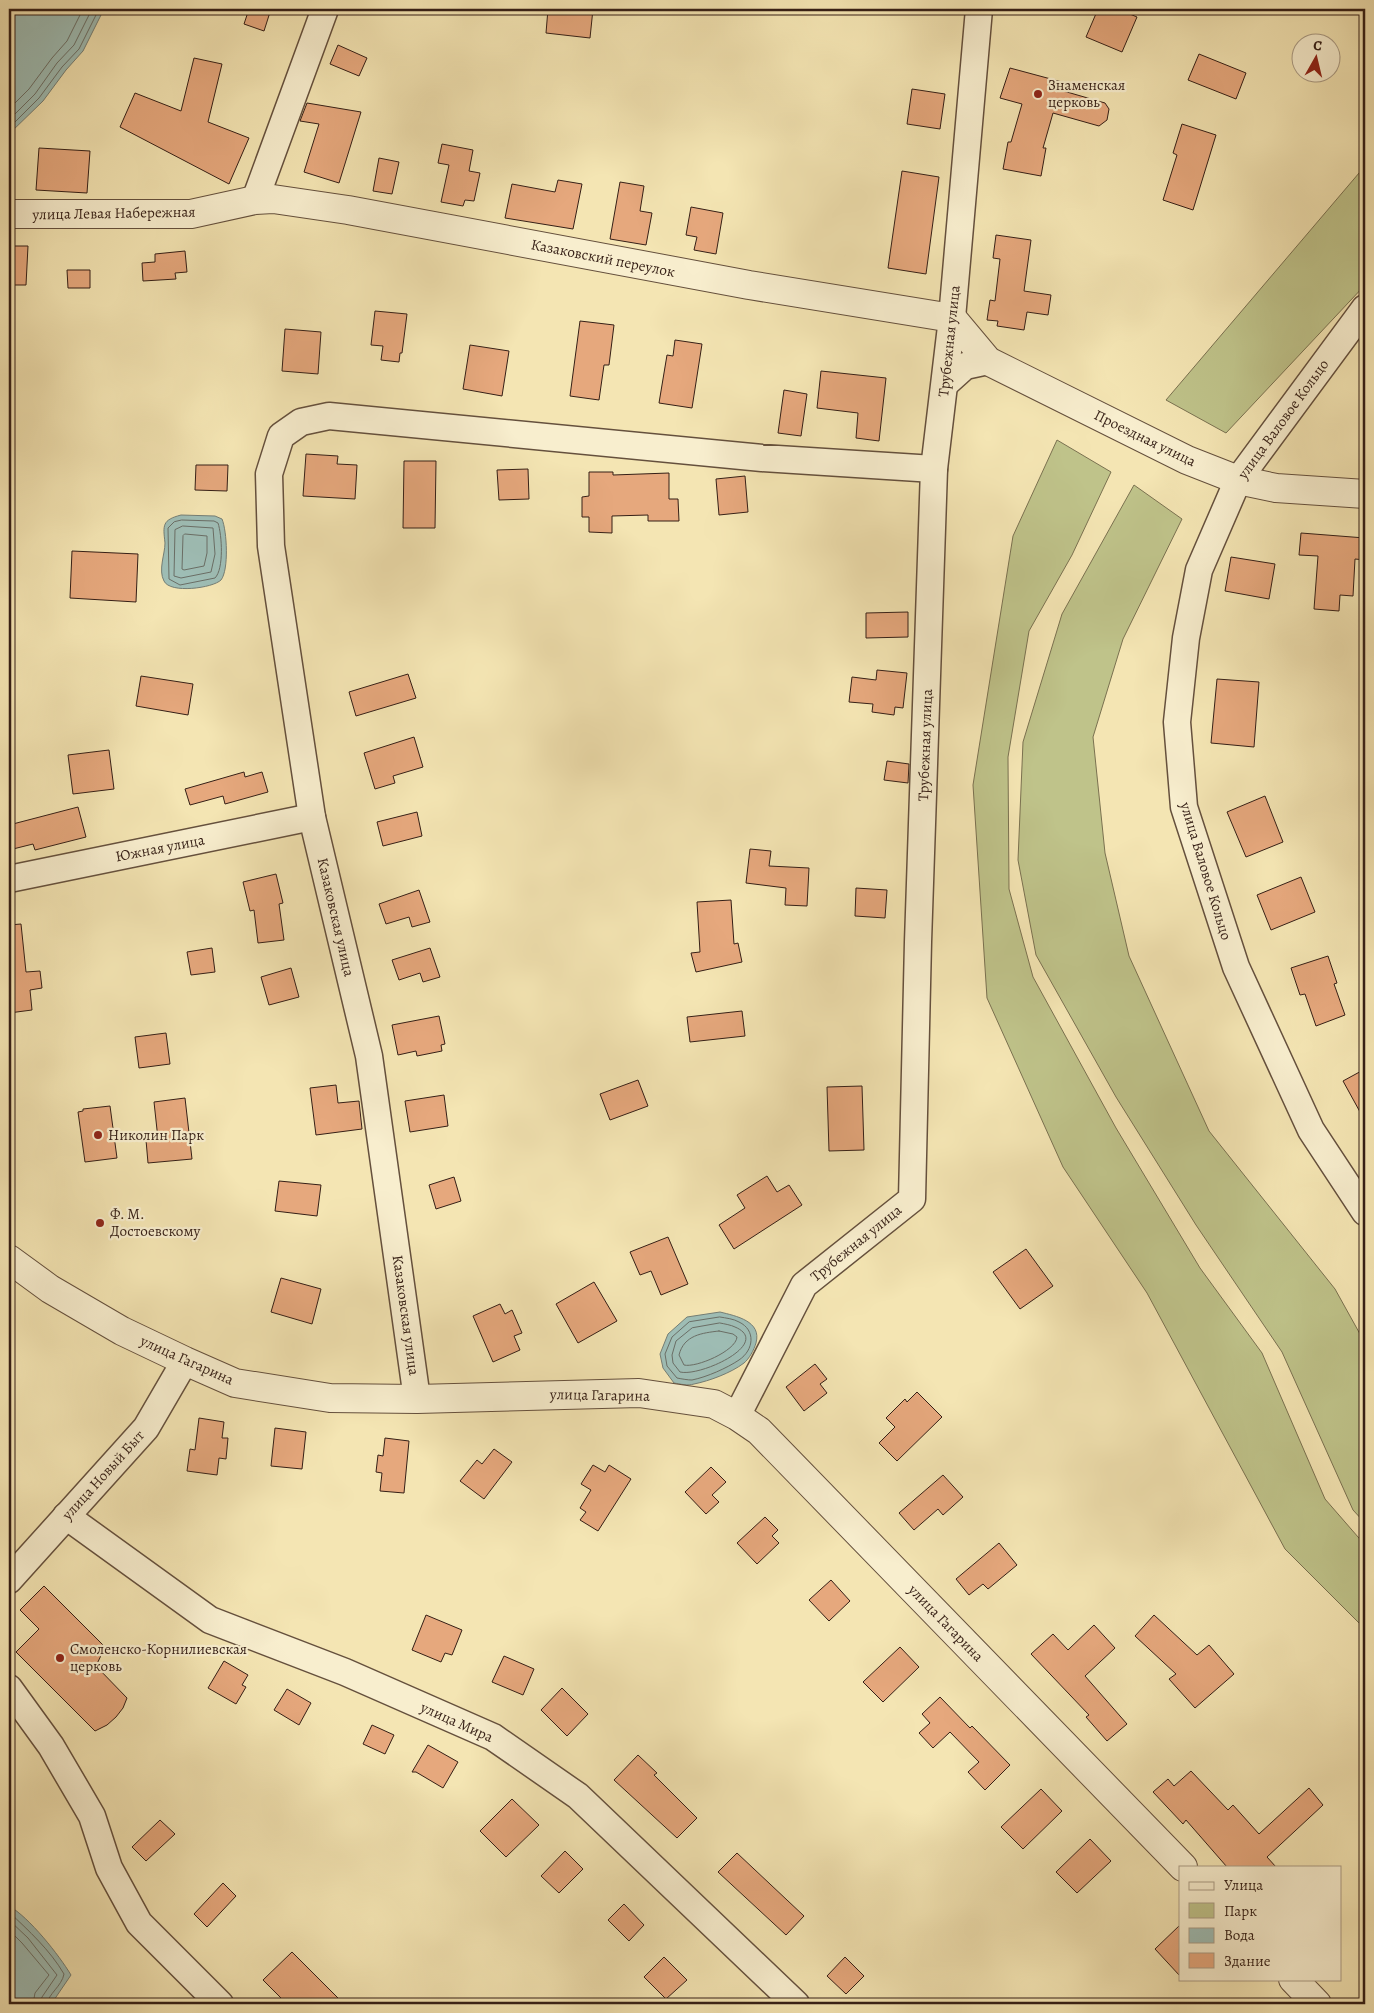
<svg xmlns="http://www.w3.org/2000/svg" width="1374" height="2013" font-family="Alegreya,serif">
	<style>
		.green { fill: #bfc38a; stroke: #7a7150 }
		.water { fill: #9ebdb5; stroke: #747e75 }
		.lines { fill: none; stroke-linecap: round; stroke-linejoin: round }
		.shore { stroke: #6a6e66; stroke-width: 1 }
		.building { fill: #e6a87d; stroke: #351f16 }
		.minor-casing { stroke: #65503d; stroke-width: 29 }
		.tertiary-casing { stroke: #65503d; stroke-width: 30 }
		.minor { stroke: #f8eece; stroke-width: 26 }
		.tertiary { stroke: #f8eece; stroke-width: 28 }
		.poi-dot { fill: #8f2418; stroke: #f8eece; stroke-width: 2 }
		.labels { text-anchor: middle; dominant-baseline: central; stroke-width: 4.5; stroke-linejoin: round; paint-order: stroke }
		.poi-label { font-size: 15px; fill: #351f16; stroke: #f8eece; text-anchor: start }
		.street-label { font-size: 15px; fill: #351f16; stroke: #f8eece }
	</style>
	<rect width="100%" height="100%" fill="#f4e5b3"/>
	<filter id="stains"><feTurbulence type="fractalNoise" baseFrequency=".004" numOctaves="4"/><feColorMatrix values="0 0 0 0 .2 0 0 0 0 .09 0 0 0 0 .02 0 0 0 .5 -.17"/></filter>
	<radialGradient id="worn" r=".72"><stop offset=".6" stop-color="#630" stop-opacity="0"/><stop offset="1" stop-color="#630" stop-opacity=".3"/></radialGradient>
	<g class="green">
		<polygon points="1365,166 1365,285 1226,433 1166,400"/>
		<polygon points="1057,440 1111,472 1072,555 1029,631 1008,757 1009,889 1033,977 1116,1128 1200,1268 1262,1353 1325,1499 1365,1545 1365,1629 1285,1549 1147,1293 1063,1167 987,998 973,785 1013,536"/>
		<polygon points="1134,485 1182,519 1123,639 1093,737 1105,853 1129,956 1209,1131 1335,1289 1365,1343 1365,1523 1353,1510 1282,1352 1196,1225 1116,1097 1036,955 1018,860 1023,742 1062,614"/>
	</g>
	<g class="water">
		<polygon points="9,9 104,9 83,51 66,70 43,101 9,134"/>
		<path d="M181,515l34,1 7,3c5,12 7,51 -1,61 -8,8 -51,14 -57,1 -6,-11 1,-27 1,-38 -2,-18 -3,-23 16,-28z"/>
		<path d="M720,1312c16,4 42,9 36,31 -2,7 -7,16 -12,20 -13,10 -35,18 -50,21 -6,2 -14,0 -20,-1l-11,-15 -3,-14 8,-20 19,-17z"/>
		<path d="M9,1906c20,11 50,49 62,69l-17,25 -5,4h-40z"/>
	</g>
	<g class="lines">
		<g class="shore">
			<polyline points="9,109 29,89 52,58 67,41 83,9"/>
			<polyline points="9,120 35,94 57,63 74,45 92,9"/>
			<polyline points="9,128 39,98 62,67 79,49 99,9"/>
			<path d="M182,520l32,1 4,2c4,12 6,46 -3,55l-35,7 -11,-6 -1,-51 6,-6z"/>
			<polygon points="183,526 213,528 215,554 211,572 181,578 174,576 175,530"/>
			<polygon points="185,534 207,536 207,553 204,566 184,570 182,569 183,536"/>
			<path d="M720,1317c6,1 14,2 19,5 17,8 15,28 0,38 -12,8 -32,17 -47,20 -4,0 -10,-1 -15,-2l-10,-12 -2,-12 7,-17 17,-15z"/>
			<path d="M720,1323c5,1 11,2 15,4 38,16 -34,50 -55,45l-7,-9 -1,-8 4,-14 16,-13z"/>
			<path d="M719,1331l14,3 4,3c-1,14 -41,31 -53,28l-5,-10c5,-20 23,-22 40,-24z"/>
			<path d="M9,1912c20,19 41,38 55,62 -2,12 -16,20 -17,30"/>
			<polyline points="9,1920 28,1938 57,1975 42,1997 40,2004"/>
			<polyline points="9,1930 22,1943 49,1975 35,1993 33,2004"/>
		</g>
	</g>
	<g class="building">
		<polygon points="249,9 271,9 264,31 244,24"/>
		<polygon points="548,9 593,9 590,38 546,33"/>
		<polygon points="1098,9 1118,9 1137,17 1122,52 1086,37"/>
		<polygon points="338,45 367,58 359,76 330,64"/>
		<polygon points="1199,54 1246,73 1236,99 1188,80"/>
		<polygon points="194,58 222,64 208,122 249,138 229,184 120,127 135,93 181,111"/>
		<polygon points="1010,68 1062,82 1060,90 1105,103 1109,109 1107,120 1099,126 1053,113 1043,148 1046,148 1041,176 1003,169 1008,142 1011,142 1022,104 1000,98"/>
		<polygon points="912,89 945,94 940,129 907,124"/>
		<polygon points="307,103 361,112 339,183 304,172 319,124 300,121"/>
		<polygon points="1182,124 1216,135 1193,210 1163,200 1177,155 1173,153"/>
		<polygon points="442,144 473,150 469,171 480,173 474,201 465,200 463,206 441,202 449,165 438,163"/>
		<polygon points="39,148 90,151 87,193 36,190"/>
		<polygon points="379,158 399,162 392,194 373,191"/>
		<polygon points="902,171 939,177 926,274 888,268"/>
		<polygon points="558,180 582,184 573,229 505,218 512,184 555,192"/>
		<polygon points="620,182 644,186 640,211 652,213 646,245 610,239"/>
		<polygon points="691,207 723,213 716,254 694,250 697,237 686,235"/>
		<polygon points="996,235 1031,240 1024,291 1051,295 1048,315 1027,312 1024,330 997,326 998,321 987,320 990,300 995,301 1000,259 993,258"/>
		<polygon points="9,246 28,246 26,285 9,285"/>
		<polygon points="185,251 187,272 175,273 176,279 143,281 142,263 155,262 155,254"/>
		<polygon points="67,270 90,270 90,288 68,288"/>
		<polygon points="375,311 407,314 402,353 400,353 399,362 381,360 383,346 371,345"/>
		<polygon points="580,321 614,325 609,365 604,365 599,400 570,396"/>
		<polygon points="285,329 321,332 318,374 282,371"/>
		<polygon points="675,340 702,344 692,408 659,403 667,355 673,356"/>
		<polygon points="470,345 509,351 502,396 463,389"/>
		<polygon points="821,371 886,378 879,441 856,438 858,413 817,408"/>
		<polygon points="784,390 807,394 801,436 778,433"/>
		<polygon points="306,454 338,456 337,464 357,465 355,499 303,496"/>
		<polygon points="404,461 436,461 435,528 403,528"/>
		<polygon points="196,465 228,465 227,491 195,490"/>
		<polygon points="528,469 529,499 499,500 497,470"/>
		<polygon points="589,472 613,472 613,475 669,473 669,499 678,499 679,521 648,521 648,515 612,516 612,533 589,532 589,517 582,517 582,497 589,496"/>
		<polygon points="745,476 748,512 719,515 716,479"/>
		<polygon points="1301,533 1365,538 1365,560 1355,559 1353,596 1340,595 1339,611 1314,609 1318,556 1299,555"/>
		<polygon points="72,551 138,554 136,602 70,598"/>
		<polygon points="1231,557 1275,564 1269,599 1225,591"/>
		<polygon points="908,612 908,637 866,638 866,613"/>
		<polygon points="877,670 907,673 903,708 895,707 894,715 872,712 873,704 849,702 852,677 876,680"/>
		<polygon points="408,674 416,698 356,716 349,692"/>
		<polygon points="141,676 193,684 188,715 136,706"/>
		<polygon points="1217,679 1259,682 1254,747 1211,743"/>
		<polygon points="414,737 423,767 393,776 395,783 375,789 364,753"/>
		<polygon points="109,750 114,789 73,794 68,755"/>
		<polygon points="887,761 909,764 908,783 884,780"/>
		<polygon points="244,772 245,777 262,772 268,792 225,804 223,796 190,805 185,789"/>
		<polygon points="1265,796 1283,842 1246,857 1227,812"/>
		<polygon points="78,807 86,837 35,850 33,844 9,850 9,825"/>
		<polygon points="417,812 422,836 383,846 377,822"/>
		<polygon points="750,849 771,851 769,866 809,868 807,906 785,905 786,888 746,883"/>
		<polygon points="276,874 283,903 279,904 284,940 258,943 254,910 250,911 243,882"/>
		<polygon points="1301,877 1315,912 1271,930 1257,895"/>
		<polygon points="856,888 887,890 885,918 855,916"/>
		<polygon points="419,890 430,922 412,927 409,917 386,924 379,904"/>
		<polygon points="731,900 734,944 738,943 742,962 696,972 691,953 700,952 697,902"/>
		<polygon points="21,924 26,972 40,971 42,988 30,990 32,1010 9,1013 9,925"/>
		<polygon points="212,948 215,972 191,975 187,952"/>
		<polygon points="430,948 440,977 423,982 420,973 399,980 392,960"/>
		<polygon points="1328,956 1337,983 1334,984 1345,1015 1316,1026 1305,994 1300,995 1291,968"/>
		<polygon points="291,968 299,997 269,1005 261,977"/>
		<polygon points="742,1011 745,1036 690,1042 687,1017"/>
		<polygon points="439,1016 445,1044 441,1045 442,1051 417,1056 416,1051 398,1055 392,1025"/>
		<polygon points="166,1033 170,1064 139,1068 135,1037"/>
		<polygon points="1365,1069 1365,1121 1343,1081"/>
		<polygon points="638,1080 648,1106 610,1120 600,1094"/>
		<polygon points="336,1085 338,1103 359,1101 362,1129 316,1135 310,1088"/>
		<polygon points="862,1086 864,1150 829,1151 827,1087"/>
		<polygon points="444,1095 448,1126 410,1132 405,1101"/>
		<polygon points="185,1098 192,1159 148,1163 146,1140 158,1139 154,1102"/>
		<polygon points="110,1106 117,1158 85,1162 78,1112 83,1111 83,1109"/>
		<polygon points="767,1176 777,1192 789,1185 802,1205 734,1249 719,1225 745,1208 737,1195"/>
		<polygon points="454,1177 461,1201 436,1209 429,1185"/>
		<polygon points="279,1181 321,1185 317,1216 275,1211"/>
		<polygon points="668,1237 688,1284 661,1295 651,1271 640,1275 630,1252"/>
		<polygon points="1026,1249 1053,1286 1020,1309 993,1272"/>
		<polygon points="281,1278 321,1289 312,1324 271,1312"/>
		<polygon points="594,1282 617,1321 578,1343 556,1304"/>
		<polygon points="500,1304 505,1314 512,1310 522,1333 514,1336 520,1350 493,1362 473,1316"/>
		<polygon points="815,1364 827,1379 820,1384 827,1393 804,1411 786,1387"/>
		<polygon points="917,1392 942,1417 897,1461 879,1443 895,1427 886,1418 905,1399 907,1402"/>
		<polygon points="199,1418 224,1422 222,1438 228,1438 226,1459 219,1458 217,1475 187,1471 190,1449 195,1450"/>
		<polygon points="275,1428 306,1432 302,1469 271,1466"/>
		<polygon points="385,1438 409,1441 404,1493 380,1491 382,1473 376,1472 378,1455 383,1456"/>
		<polygon points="494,1449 512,1462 484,1499 460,1481 477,1460 482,1464"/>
		<polygon points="593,1465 605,1472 609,1465 631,1479 598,1531 580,1520 586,1512 580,1508 591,1490 581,1484"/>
		<polygon points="711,1467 726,1482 712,1495 719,1502 706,1514 685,1492"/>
		<polygon points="943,1475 963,1497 943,1515 938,1509 914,1530 899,1513"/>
		<polygon points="765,1517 778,1530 772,1536 779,1543 757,1564 737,1543"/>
		<polygon points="999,1543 1017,1565 988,1589 983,1584 969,1595 956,1579"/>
		<polygon points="831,1580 850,1601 829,1621 809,1600"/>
		<polygon points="44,1586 105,1647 96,1666 127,1698 123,1708 116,1717 107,1725 95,1731 16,1652 39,1629 20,1610"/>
		<polygon points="426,1615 462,1630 452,1655 445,1653 441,1662 412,1650"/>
		<polygon points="1154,1615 1197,1655 1209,1645 1234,1674 1195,1708 1169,1679 1176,1674 1135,1636"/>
		<polygon points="1094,1625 1115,1648 1085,1676 1127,1724 1107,1741 1086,1717 1089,1715 1031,1654 1053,1634 1068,1650"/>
		<polygon points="900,1647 919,1667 883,1702 863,1682"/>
		<polygon points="504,1656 534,1669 523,1695 492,1682"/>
		<polygon points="224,1661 248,1675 242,1685 246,1687 236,1704 208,1688"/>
		<polygon points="562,1688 588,1714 567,1736 541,1710"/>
		<polygon points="287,1689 311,1703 299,1725 274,1710"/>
		<polygon points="940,1697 970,1728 972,1726 1010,1765 985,1790 968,1772 979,1762 950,1732 933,1748 919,1733 930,1723 922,1714"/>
		<polygon points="372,1725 394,1735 385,1754 363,1744"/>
		<polygon points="428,1745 458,1762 443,1788 416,1772 412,1772"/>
		<polygon points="638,1755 657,1773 654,1775 697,1818 677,1838 614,1780"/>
		<polygon points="1191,1771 1228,1810 1233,1805 1259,1834 1309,1788 1323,1805 1267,1857 1276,1867 1227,1867 1186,1820 1183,1824 1153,1792 1168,1779 1174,1786"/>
		<polygon points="1041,1789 1062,1811 1023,1849 1001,1827"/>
		<polygon points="512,1799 539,1825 506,1857 480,1831"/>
		<polygon points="160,1820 175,1834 146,1861 132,1847"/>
		<polygon points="1090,1839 1111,1861 1077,1893 1056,1872"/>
		<polygon points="565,1851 583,1869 559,1893 541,1876"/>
		<polygon points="737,1853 804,1916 786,1935 718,1872"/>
		<polygon points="223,1883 236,1896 207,1927 194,1914"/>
		<polygon points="624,1904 644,1925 629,1941 608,1920"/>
		<polygon points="1180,1925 1180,1976 1155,1949"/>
		<polygon points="292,1952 344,2004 287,2004 263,1980"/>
		<polygon points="664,1957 687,1980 666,1999 644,1977"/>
		<polygon points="845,1957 864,1976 846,1994 827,1976"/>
	</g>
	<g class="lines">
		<g class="minor-casing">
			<g id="minor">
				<polyline points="255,200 325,9"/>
				<polyline points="1365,308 1238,480 1199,570 1186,638 1177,722 1184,807 1236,967 1311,1130 1365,1212"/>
				<polyline points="945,384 965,366 988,361"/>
				<polyline points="9,879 312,817"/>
				<polyline points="417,1399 369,1056 312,817 271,546 269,474 281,436 301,422 329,416 762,458 934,469"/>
				<polyline points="737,1416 804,1285 912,1199 918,942 934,469 952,318 979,9"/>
				<polyline points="66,1516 210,1620 345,1672 493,1737 578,1796 796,2004"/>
				<polyline points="9,1580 146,1428 185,1361"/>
				<polyline points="9,1688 51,1746 92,1816 109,1868 139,1923 220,2004"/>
			</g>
		</g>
		<g class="tertiary-casing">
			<g id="tertiary">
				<polyline points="9,214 191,214 255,200 273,199 348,210 749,285 952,318 988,361 1187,460 1238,480 1276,488 1365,494"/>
				<polyline points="9,1259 50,1289 122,1331 185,1361 235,1383 330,1398 417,1399 639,1393 714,1404 737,1416 759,1431 1183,1867"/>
				<polyline points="1293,1979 1317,2004"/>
			</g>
		</g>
		<use href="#minor" class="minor"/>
		<use href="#tertiary" class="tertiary"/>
	</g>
	<g class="poi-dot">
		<circle cx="1038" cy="94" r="5"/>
		<circle cx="98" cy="1135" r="5"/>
		<circle cx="100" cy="1223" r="5"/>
		<circle cx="60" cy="1658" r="5"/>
	</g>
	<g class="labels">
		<g class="poi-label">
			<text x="1048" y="85">Знаменская<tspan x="1048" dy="17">церковь</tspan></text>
			<text x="108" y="1135">Николин Парк</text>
			<text x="110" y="1214">Ф. М.<tspan x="110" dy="17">Достоевскому</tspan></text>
			<text x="70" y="1649">Смоленско-Корнилиевская<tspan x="70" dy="17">церковь</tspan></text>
		</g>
		<g class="street-label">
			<text transform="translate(114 213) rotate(-1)">улица Левая Набережная</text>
			<text transform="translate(603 258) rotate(11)">Казаковский переулок</text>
			<text transform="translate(949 341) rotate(-84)">Трубежная улица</text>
			<text transform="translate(1283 419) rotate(-54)">улица Валовое Кольцо</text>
			<text transform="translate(1145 438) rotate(26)">Проездная улица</text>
			<text transform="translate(925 745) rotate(-88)">Трубежная улица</text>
			<text transform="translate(160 848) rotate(-11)">Южная улица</text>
			<text transform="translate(1206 871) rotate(73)">улица Валовое Кольцо</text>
			<text transform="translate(336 917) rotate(77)">Казаковская улица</text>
			<text transform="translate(856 1243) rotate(-39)">Трубежная улица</text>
			<text transform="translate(406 1315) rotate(82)">Казаковская улица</text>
			<text transform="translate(187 1360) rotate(24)">улица Гагарина</text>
			<text transform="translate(600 1395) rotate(1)">улица Гагарина</text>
			<text transform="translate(103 1475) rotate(-48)">улица Новый Быт</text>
			<text transform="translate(946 1623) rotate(46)">улица Гагарина</text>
			<text transform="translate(457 1722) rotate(24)">улица Мира</text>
		</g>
	</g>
	<rect width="1374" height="2013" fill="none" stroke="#f4e5b3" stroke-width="30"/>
	<rect x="10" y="10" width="1354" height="1993" fill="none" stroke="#351f16" stroke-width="2.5"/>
	<rect x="15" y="15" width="1344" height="1983" fill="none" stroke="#351f16"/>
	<rect x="1179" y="1866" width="162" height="115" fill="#f8eece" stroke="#aa9b84"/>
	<rect x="1189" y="1882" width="25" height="8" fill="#f8eece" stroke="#aa9b84"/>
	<text x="1224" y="1890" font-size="15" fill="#351f16">Улица</text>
	<rect x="1189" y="1903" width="25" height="15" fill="#bfc38a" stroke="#aa9b84"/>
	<text x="1224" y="1916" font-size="15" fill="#351f16">Парк</text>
	<rect x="1189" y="1928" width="25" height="15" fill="#9ebdb5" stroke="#aa9b84"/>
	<text x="1224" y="1940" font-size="15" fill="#351f16">Вода</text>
	<rect x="1189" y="1953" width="25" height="15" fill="#e6a87d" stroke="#aa9b84"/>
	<text x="1224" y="1966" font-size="15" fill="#351f16">Здание</text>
	<g transform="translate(1316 58) rotate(8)"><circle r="24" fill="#f8eece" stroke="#aa9b84"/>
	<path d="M0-4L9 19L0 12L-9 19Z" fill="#8f2418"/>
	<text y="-8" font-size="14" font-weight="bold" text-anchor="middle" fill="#351f16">С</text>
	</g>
	<rect width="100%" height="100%" filter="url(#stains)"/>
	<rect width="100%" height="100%" fill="url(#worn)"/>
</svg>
